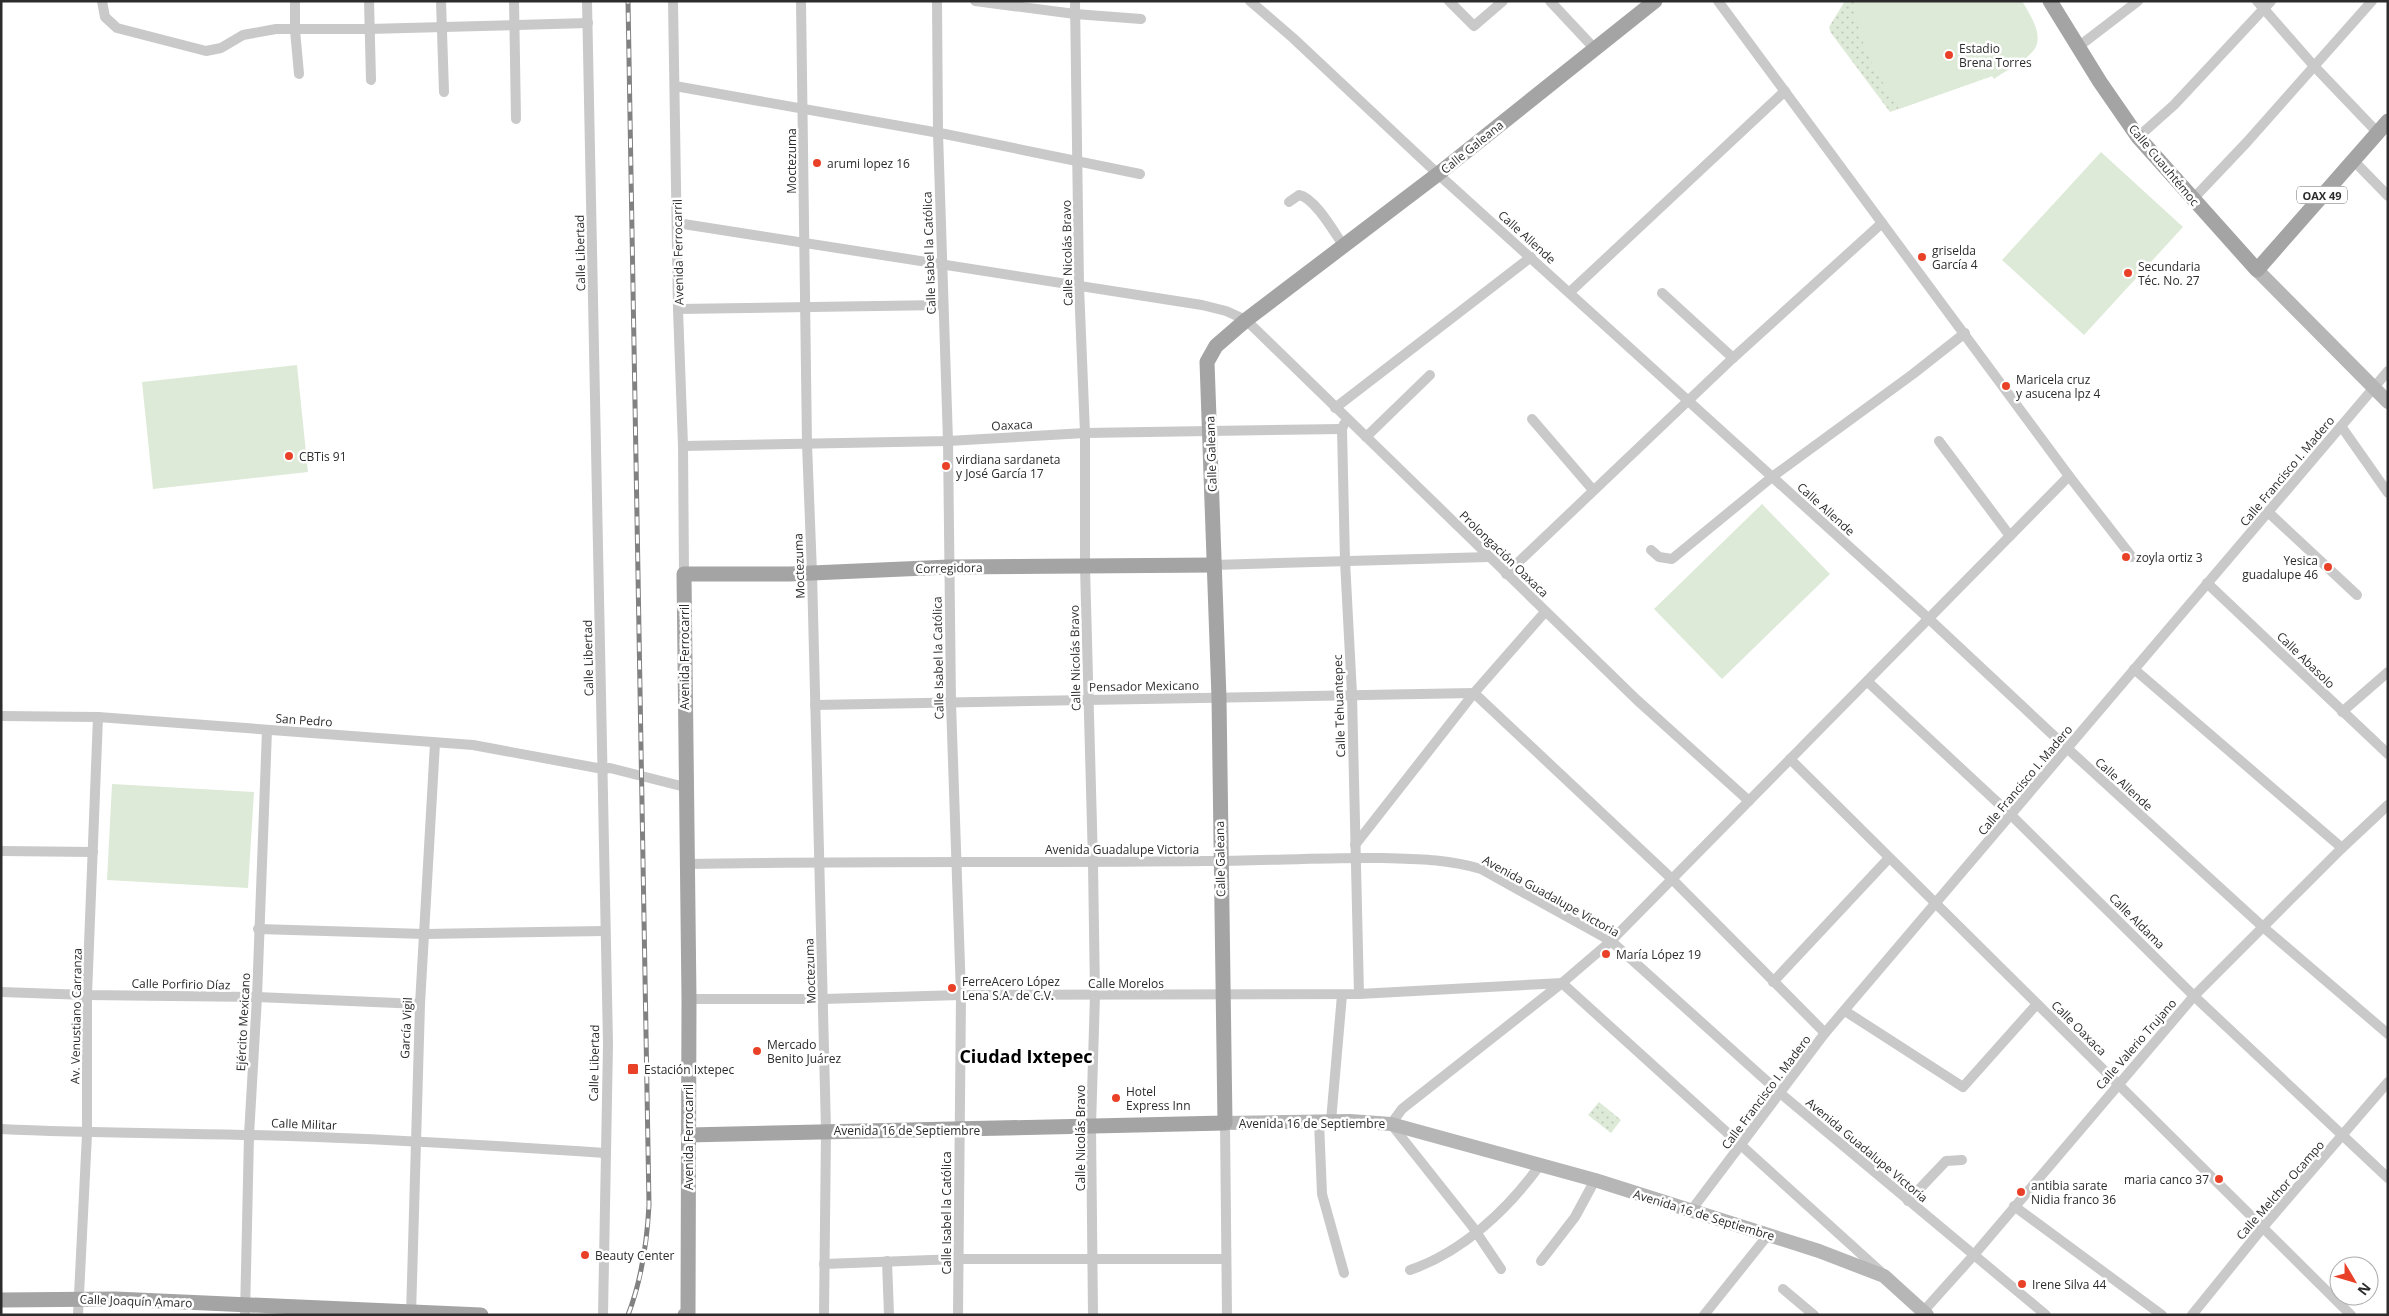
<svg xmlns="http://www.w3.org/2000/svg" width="2389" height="1316" font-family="'Open Sans',sans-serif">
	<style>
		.grass { fill: url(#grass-dots) }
		.pitch { fill: #deead8 }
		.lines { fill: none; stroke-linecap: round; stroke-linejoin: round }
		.street { stroke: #c9c9c9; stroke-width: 10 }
		.secondary { stroke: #b6b6b6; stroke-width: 14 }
		.primary { stroke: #a4a4a4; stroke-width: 15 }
		.rail-casing { stroke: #818181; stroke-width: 5 }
		.rail { stroke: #fff; stroke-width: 3; stroke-dasharray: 9; stroke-linecap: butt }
		.poi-dot { fill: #e94128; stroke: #fff; stroke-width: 2 }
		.labels { text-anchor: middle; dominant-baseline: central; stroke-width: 5; stroke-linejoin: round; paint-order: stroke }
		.shield { fill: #fff; stroke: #6b6b6b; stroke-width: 1 }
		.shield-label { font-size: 11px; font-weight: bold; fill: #2c2c2c }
		.poi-label { font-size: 12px; fill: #2c2c2c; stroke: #fff; text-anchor: start }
		.street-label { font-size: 12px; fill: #2c2c2c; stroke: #fff }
		.district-label { font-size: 18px; font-weight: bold; fill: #000; stroke: #fff }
	</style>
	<defs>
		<pattern id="grass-dots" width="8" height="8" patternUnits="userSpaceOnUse" patternTransform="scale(1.25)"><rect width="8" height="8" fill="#deead8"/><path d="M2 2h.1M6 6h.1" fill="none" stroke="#bfc9ba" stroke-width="1.8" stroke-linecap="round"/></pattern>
	</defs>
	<rect width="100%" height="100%" fill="#fff"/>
	<g class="grass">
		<polygon points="1845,1 1956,1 1992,76 1890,112 1831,33 1829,27"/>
		<polygon points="1599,1102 1621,1120 1611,1133 1588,1115"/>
	</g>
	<g class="pitch">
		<path d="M1855,1h167c31,49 13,51 -28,78l-2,-3 -93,33c-20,-33 -44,-68 -44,-108z"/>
		<polygon points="2101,152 2183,227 2084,335 2002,260"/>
		<polygon points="297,365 308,472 153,489 142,382"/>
		<polygon points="1762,504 1830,574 1722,679 1654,609"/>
		<polygon points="112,784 254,792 248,888 107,880"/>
	</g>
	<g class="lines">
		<g class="street">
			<polyline points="102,1 105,17 117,28 206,51 221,48 243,35 276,29 369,29 588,23"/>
			<polyline points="295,1 295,30 299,74"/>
			<polyline points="369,1 371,80"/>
			<polyline points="441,1 444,92"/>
			<polyline points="514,1 516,119"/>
			<polyline points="587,1 608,1044 603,1315"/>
			<polyline points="673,1 678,309 683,446 684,574"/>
			<polyline points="801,1 807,444 812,573 826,1130 824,1315"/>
			<polyline points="937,1 938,133 948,441 951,703 961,995 958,1315"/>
			<polyline points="975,1 1075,14 1141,19"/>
			<polyline points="1075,1 1079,286 1085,433 1085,567 1093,863 1095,995 1091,1126 1093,1315"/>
			<polyline points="1250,1 1293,38 1438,174 1928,618 2068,749 2263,927 2388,1034"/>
			<polyline points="1449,1 1474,26 1503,1"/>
			<polyline points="1550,1 1594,48"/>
			<polyline points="1718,1 2069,476 2132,557"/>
			<polyline points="2257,1 2314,66 2377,132"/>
			<polyline points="2078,47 2138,1"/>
			<polyline points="675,86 945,134 1140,174"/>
			<polyline points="2138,137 2174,105 2271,1"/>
			<polyline points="2353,160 2388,196"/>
			<polyline points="2192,200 2247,142 2372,1"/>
			<path d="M1289,202l10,-7c16,3 35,37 44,50"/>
			<polyline points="677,223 1202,305 1226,311 1246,320 1637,700 1749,801"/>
			<polyline points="1570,292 1785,91"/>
			<polyline points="1662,293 1733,358"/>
			<polyline points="678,309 943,305"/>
			<polyline points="1335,408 1531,257"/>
			<polyline points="1532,419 1593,490"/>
			<polyline points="1344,424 1342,429 1345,561 1352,694 1359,994"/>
			<polyline points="2341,426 2388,493"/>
			<polyline points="1366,437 1430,375"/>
			<polyline points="1939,441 2010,536"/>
			<polyline points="683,446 948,441 1085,433 1342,429"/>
			<polyline points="2268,512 2357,595"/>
			<polyline points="1651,550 1659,557 1672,559 1772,477 1913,374 1965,333"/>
			<polyline points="1214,565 1489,557"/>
			<polyline points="1506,574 1733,358 1882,223"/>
			<polyline points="2207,583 2388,754"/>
			<polyline points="2134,669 2342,848"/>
			<polyline points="1868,682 2011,815 2195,997 2388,1178"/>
			<polyline points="815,705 1474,693 1672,879 1825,1033"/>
			<polyline points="2342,712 2388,672"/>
			<polyline points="1,716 98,717 473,745 603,769 610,768 685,787"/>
			<polyline points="1790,759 2351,1315"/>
			<polyline points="1355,845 1474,693 1545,612"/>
			<polyline points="1,851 93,852"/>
			<path d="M686,864c173,-3 347,-1 520,-3 59,0 118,-4 176,-3 35,1 66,1 99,11l130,72 169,152 266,222"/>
			<polyline points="258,929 425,934 605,931"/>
			<polyline points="1773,982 1889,858"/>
			<polyline points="1,992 87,995 257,997 420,1004"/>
			<polyline points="689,999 823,999 961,995 1359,994 1562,983 1881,1272"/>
			<polyline points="1845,1011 1963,1087 2037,1004"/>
			<polyline points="1331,1121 1342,995"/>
			<polyline points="1319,1122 1322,1194 1344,1273"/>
			<polyline points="1225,1123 1227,1315"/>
			<path d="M1,1129c83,4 166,4 250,6 118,3 236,10 354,18"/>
			<polyline points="1908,1201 1946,1161 1962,1160"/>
			<polyline points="2014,1206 2162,1315"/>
			<polyline points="1690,1212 1825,1033 2388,371"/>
			<polyline points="887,1261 889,1315"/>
			<polyline points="1541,1261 1575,1217 1595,1180"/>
			<polyline points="824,1264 958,1259 1226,1259"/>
			<polyline points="1501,1269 1472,1226 1391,1124 1402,1109 1562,983 1611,941 2069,476"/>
			<path d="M1410,1270c53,-18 98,-61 130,-105"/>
			<polyline points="1783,1289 1814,1315"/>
			<polyline points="78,1315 87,1134 87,995 98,717"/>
			<polyline points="245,1315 249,1135 257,997 267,730"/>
			<polyline points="411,1315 420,1004 435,743"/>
			<polyline points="1704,1315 1768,1235"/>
			<polyline points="1920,1315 1973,1256 2194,996 2342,848 2388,805"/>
			<polyline points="2192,1315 2264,1226 2388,1082"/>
		</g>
		<g class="secondary">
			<polyline points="2257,270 2388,402"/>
			<polyline points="1225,1123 1350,1121 1391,1124 1595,1180 1819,1251 1884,1276 1927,1315"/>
		</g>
		<g class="primary">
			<polyline points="2050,1 2100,82 2138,137 2257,270 2388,121"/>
			<polyline points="688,1135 1225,1123 1219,698 1207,362 1216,346 1246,320 1438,174 1655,1"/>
			<polyline points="1,1300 115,1299 481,1315"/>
			<polyline points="685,1315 688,1313 689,999 684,574 789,574 949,567 1214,565"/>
		</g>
		<g class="rail-casing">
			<path id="rail" d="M628,1315c14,-36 19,-72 21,-110l-21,-1204"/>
		</g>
		<use href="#rail" class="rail"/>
	</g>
	<g class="poi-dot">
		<circle cx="1949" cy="55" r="5"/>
		<circle cx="817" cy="163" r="5"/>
		<circle cx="1922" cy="257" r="5"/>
		<circle cx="2128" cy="273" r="5"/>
		<circle cx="2006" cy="386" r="5"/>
		<circle cx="289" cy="456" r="5"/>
		<circle cx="946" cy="466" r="5"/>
		<circle cx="2126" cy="557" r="5"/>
		<circle cx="2328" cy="567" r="5"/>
		<circle cx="1606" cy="954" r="5"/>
		<circle cx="952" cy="988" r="5"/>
		<circle cx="757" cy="1051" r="5"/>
		<rect x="627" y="1063" width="12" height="12" rx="2.5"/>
		<circle cx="1116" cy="1098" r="5"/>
		<circle cx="2219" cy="1179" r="5"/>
		<circle cx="2021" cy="1192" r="5"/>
		<circle cx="585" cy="1255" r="5"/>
		<circle cx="2022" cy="1284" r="5"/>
	</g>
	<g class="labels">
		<rect class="shield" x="2297" y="186.5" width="50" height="17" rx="4"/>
		<g class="shield-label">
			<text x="2322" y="195">OAX 49</text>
		</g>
		<g class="poi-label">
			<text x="1959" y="48">Estadio<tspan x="1959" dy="14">Brena Torres</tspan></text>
			<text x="827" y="163">arumi lopez 16</text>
			<text x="1932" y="250">griselda<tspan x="1932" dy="14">García 4</tspan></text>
			<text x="2138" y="266">Secundaria<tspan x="2138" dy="14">Téc. No. 27</tspan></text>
			<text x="2016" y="379">Maricela cruz<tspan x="2016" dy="14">y asucena lpz 4</tspan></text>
			<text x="299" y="456">CBTis 91</text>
			<text x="956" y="459">virdiana sardaneta<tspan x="956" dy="14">y José García 17</tspan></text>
			<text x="2136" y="557">zoyla ortiz 3</text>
			<text x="2318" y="560" text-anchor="end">Yesica<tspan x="2318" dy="14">guadalupe 46</tspan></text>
			<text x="1616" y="954">María López 19</text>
			<text x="962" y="981">FerreAcero López<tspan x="962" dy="14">Lena S.A. de C.V.</tspan></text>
			<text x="767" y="1044">Mercado<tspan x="767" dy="14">Benito Juárez</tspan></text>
			<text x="644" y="1069">Estación Ixtepec</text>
			<text x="1126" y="1091">Hotel<tspan x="1126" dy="14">Express Inn</tspan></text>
			<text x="2209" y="1179" text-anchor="end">maria canco 37</text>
			<text x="2031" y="1185">antibia sarate<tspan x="2031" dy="14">Nidia franco 36</tspan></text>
			<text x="595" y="1255">Beauty Center</text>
			<text x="2032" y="1284">Irene Silva 44</text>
		</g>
		<g class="street-label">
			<text transform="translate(1472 147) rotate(-39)">Calle Galeana</text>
			<text transform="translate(791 161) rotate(-90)">Moctezuma</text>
			<text transform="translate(2164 165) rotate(50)">Calle Cuauhtémoc</text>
			<text transform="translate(1527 237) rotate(42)">Calle Allende</text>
			<text transform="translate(678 252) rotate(-91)">Avenida Ferrocarril</text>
			<text transform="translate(580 253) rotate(-91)">Calle Libertad</text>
			<text transform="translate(929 253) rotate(-92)">Calle Isabel la Católica</text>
			<text transform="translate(1067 253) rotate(-91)">Calle Nicolás Bravo</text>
			<text transform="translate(1012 425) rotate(-3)">Oaxaca</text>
			<text transform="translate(1211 454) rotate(-92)">Calle Galeana</text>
			<text transform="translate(2287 471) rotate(-50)">Calle Francisco I. Madero</text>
			<text transform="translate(1826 509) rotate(42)">Calle Allende</text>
			<text transform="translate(1504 554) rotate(44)">Prolongación Oaxaca</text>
			<text transform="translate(799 566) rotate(-92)">Moctezuma</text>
			<text transform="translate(949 568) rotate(-1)">Corregidora</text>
			<text transform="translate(684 657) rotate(-90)">Avenida Ferrocarril</text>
			<text transform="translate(588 658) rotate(-91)">Calle Libertad</text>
			<text transform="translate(938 658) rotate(-91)">Calle Isabel la Católica</text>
			<text transform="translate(1075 658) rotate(-91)">Calle Nicolás Bravo</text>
			<text transform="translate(2306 660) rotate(44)">Calle Abasolo</text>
			<text transform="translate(1144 686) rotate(-1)">Pensador Mexicano</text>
			<text transform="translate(1339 706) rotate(-92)">Calle Tehuantepec</text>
			<text transform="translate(304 720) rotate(4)">San Pedro</text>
			<text transform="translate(2025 780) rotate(-50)">Calle Francisco I. Madero</text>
			<text transform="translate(2124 784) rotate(42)">Calle Allende</text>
			<text x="1122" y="849">Avenida Guadalupe Victoria</text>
			<text transform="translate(1220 859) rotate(-91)">Calle Galeana</text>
			<text transform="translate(1551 896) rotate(29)">Avenida Guadalupe Victoria</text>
			<text transform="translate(2137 921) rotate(45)">Calle Aldama</text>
			<text transform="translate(810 971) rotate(-92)">Moctezuma</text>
			<text x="1126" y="983">Calle Morelos</text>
			<text transform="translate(181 984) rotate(1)">Calle Porfirio Díaz</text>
			<text transform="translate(76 1016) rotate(-89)">Av. Venustiano Carranza</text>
			<text transform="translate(243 1022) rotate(-87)">Ejército Mexicano</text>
			<text transform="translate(406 1028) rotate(-87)">García Vigil</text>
			<text transform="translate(2079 1028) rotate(45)">Calle Oaxaca</text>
			<text transform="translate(2136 1044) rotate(-49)">Calle Valerio Trujano</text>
			<text transform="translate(594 1063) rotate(-89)">Calle Libertad</text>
			<text transform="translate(1766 1092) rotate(-53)">Calle Francisco I. Madero</text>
			<text x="1312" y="1123">Avenida 16 de Septiembre</text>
			<text transform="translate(304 1124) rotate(2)">Calle Militar</text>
			<text x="907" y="1130">Avenida 16 de Septiembre</text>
			<text transform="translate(688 1137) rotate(-90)">Avenida Ferrocarril</text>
			<text transform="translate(1080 1138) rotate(-90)">Calle Nicolás Bravo</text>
			<text transform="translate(1867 1150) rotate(40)">Avenida Guadalupe Victoria</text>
			<text transform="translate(2280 1190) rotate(-49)">Calle Melchor Ocampo</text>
			<text transform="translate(946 1213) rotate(-90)">Calle Isabel la Católica</text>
			<text transform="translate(1704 1215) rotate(17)">Avenida 16 de Septiembre</text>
			<text transform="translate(136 1301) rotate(2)">Calle Joaquín Amaro</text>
		</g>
		<g class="district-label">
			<text x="1026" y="1056">Ciudad Ixtepec</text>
		</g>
	</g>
	<rect width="2389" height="1316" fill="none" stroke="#2c2c2c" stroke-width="5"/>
	<g transform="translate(2354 1281) rotate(128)"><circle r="24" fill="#ffffff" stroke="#ababab"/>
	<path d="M0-4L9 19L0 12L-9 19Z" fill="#e94128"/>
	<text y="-8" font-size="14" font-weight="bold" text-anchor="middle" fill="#2c2c2c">N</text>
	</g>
</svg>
